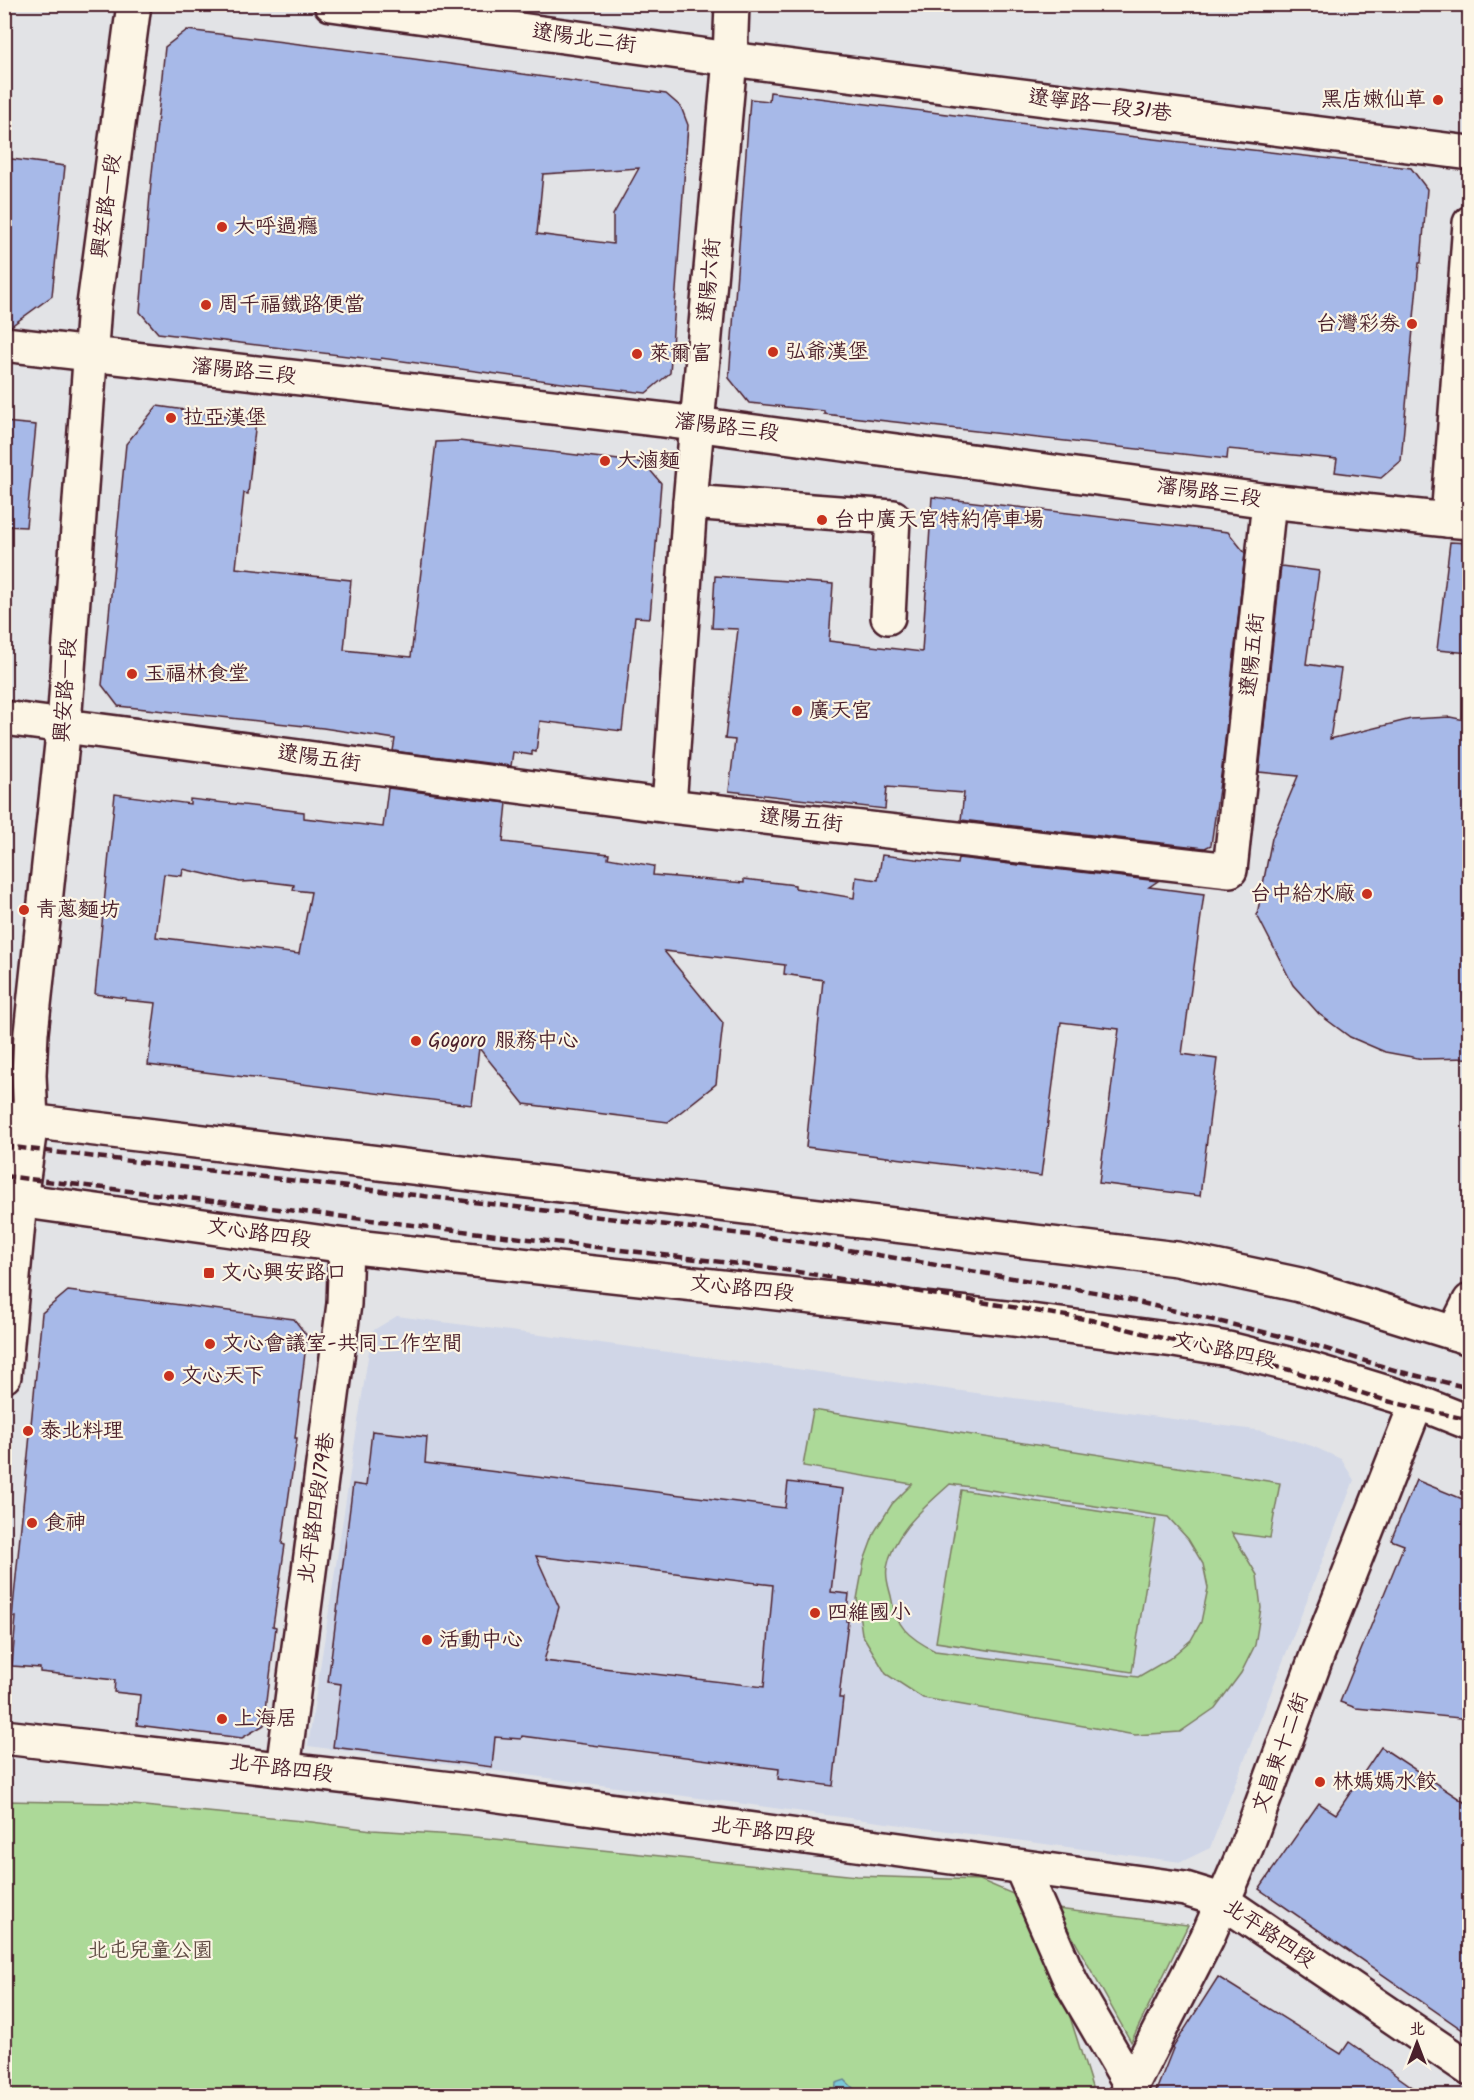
<svg xmlns="http://www.w3.org/2000/svg" width="1474" height="2100" font-family="Kalam,'LXGW WenKai TC',sans-serif">
	<style>
		.built { fill: #d0d6e7 }
		.green { fill: #acd998; stroke: #7b7c62; stroke-width: 1.5; fill-rule: evenodd }
		.water { fill: #7ac8d8; stroke: #678493; stroke-width: 1.5 }
		.building { fill: #a7b9e8; stroke: #4a1f2b; stroke-width: 1.5; fill-rule: evenodd }
		.lines { fill: none; stroke-linecap: round; stroke-linejoin: round }
		.minor-casing { stroke: #4a1f2b; stroke-width: 38 }
		.major-casing { stroke: #4a1f2b; stroke-width: 38 }
		.minor { stroke: #fcf5e5; stroke-width: 33 }
		.major { stroke: #fcf5e5; stroke-width: 33 }
		.rail { stroke: #4a1f2b; stroke-width: 4.5; stroke-dasharray: 9 4.5; stroke-linecap: butt }
		.poi-dot { fill: #c8321e; stroke: #fcf5e5; stroke-width: 2 }
		.labels { text-anchor: middle; dominant-baseline: central; stroke-width: 4.5; stroke-linejoin: round; paint-order: stroke }
		.street-label { font-size: 21px; fill: #4a1f2b; stroke: #fcf5e5 }
		.poi-label { font-size: 21px; fill: #4a1f2b; stroke: #fcf5e5; text-anchor: start }
		.park-label { font-size: 21px; fill: #624e46; stroke: #fcf5e5 }
	</style>
	<rect width="100%" height="100%" fill="#e2e3e6"/>
	<filter id="ink" filterUnits="userSpaceOnUse"><feTurbulence type="fractalNoise" baseFrequency=".0167" numOctaves="2"/><feDisplacementMap in="SourceGraphic" scale="12" xChannelSelector="R" yChannelSelector="G"/><feConvolveMatrix kernelMatrix="1 2 1 2 8 2 1 2 1" color-interpolation-filters="sRGB"/></filter>
	<g filter="url(#ink)">
		<polygon class="built" points="397,1316 1263,1431 1312,1446 1341,1459 1354,1480 1210,1848 1181,1862 308,1746 372,1331"/>
		<g class="green">
			<path d="M813,1410l467,73 -10,55 -38,-5 25,42 4,33 -6,37 -14,28 -26,35 -35,24 -45,3 -212,-37 -37,-24 -24,-40 -5,-35 7,-38 11,-30 17,-27 20,-20 -109,-18zM950,1484l218,33 20,22 15,25 5,24 -7,34 -10,18 -22,19 -31,18 -203,-26c-27,-14 -39,-24 -44,-55 -2,-8 -6,-19 -4,-28 6,-36 38,-61 63,-84z"/>
			<polygon points="961,1490 1156,1520 1132,1672 936,1642"/>
			<polygon points="4,1801 112,1803 312,1822 372,1830 455,1835 857,1876 980,1880 1013,1894 1061,1988 1092,2087 1088,2096 5,2095"/>
			<polygon points="1057,1909 1188,1925 1131,2042"/>
		</g>
		<polygon class="water" points="845,2080 860,2095 835,2095 836,2083"/>
		<g class="building">
			<path d="M187,30l169,21 310,43 15,13 7,18 -18,248 -24,20 -77,-9 -188,-26 -1,2 -222,-27 -18,-21 11,-129 14,-136zM639,168l-26,47v29l-76,-10 6,-60z"/>
			<polygon points="770,92 1092,132 1411,168 1427,189 1421,263 1419,263 1401,461 1381,478 1335,472 1337,459 1228,449 1227,459 824,414 824,411 749,403 729,378 750,99 769,101"/>
			<polygon points="4,158 65,166 52,296 11,326 4,326"/>
			<polygon points="157,406 256,420 248,494 244,493 236,568 351,580 344,650 411,657 436,442 459,441 644,463 661,483 650,618 635,617 622,731 540,721 536,752 532,751 532,755 513,752 511,766 393,751 395,739 323,728 118,706 102,685 126,444"/>
			<polygon points="4,422 36,425 26,527 4,526"/>
			<polygon points="932,497 1228,532 1245,553 1222,768 1211,845 1205,848 961,820 964,793 887,787 885,809 729,791 735,740 725,739 738,629 712,628 715,576 833,584 829,641 922,652"/>
			<polygon points="1450,542 1470,543 1470,653 1437,650"/>
			<polygon points="1281,566 1319,571 1306,664 1341,669 1330,739 1411,719 1450,717 1470,721 1470,1058 1423,1059 1385,1052 1350,1037 1319,1014 1293,985 1257,915 1272,838 1298,776 1259,772"/>
			<path d="M388,788l119,15 -4,39 106,12 -1,4 46,8 -1,9 91,8v-4l51,6v3l59,10 2,-21 22,3 4,-25 75,9 1,-6 200,23 -9,6 55,7 -22,160 35,5 -17,137 -101,-13 20,-154 -58,-7 -20,154 -235,-29 17,-167 -39,-6 1,-9 -121,-14 59,72 -7,61 -48,38 -144,-18 -45,-56 -7,57 -324,-40 8,-62 -31,-3 1,-2 -31,-4 20,-200 75,10v-5l114,13v6l79,9zM183,869l57,13 22,-1 32,4 -1,5 18,2 -12,62 -143,-17 8,-63 18,2z"/>
			<polygon points="68,1291 294,1319 307,1336 295,1438 297,1438 282,1544 285,1545 273,1626 276,1627 264,1725 242,1738 137,1725 140,1695 114,1692 115,1680 40,1672 40,1668 12,1666 16,1617 12,1617 42,1313"/>
			<path d="M372,1431l55,6 -2,26 360,45 3,-26 55,7 -12,103 18,2 -3,27h2l-9,77h4l-10,88 -55,-7 1,-10 -257,-33 -1,3 -26,-2 -3,30 -159,-20 8,-63 -13,-2 25,-198 13,2zM536,1556l237,29 -9,102 -220,-26 15,-54z"/>
			<polygon points="1416,1480 1470,1502 1470,1719 1356,1708 1340,1702 1404,1545 1391,1540"/>
			<polygon points="1381,1747 1470,1806 1470,2035 1259,1889 1319,1803 1336,1814"/>
			<polygon points="1218,1977 1341,2054 1349,2042 1425,2096 1154,2096 1174,2046"/>
		</g>
		<g class="lines">
			<g class="minor-casing">
				<g id="minor">
					<polyline points="331,4 730,59 1470,153"/>
					<polyline points="1470,223 1448,520 1470,522"/>
					<polyline points="4,344 665,420 1269,501 1448,520"/>
					<polyline points="690,502 893,517 888,617"/>
					<polyline points="4,718 669,806 1230,870 1269,501"/>
					<polyline points="669,806 690,502 730,59 732,4"/>
					<polyline points="1454,1333 1470,1301"/>
					<polyline points="4,1376 20,1200 31,1121 29,1075 31,1033 64,725 94,305 134,4"/>
					<polyline points="4,1737 477,1792 1185,1889 1221,1900 1470,2069"/>
					<polyline points="283,1769 344,1304 346,1246"/>
					<polyline points="1021,1867 1071,1982 1131,2085"/>
					<polyline points="1126,2096 1207,1938 1246,1848 1316,1658 1417,1402"/>
				</g>
			</g>
			<g class="major-casing">
				<g id="major">
					<polyline points="4,1118 1177,1259 1300,1285 1470,1338"/>
					<polyline points="4,1198 346,1246 1014,1319 1174,1340 1228,1349 1312,1370 1417,1402 1470,1423"/>
				</g>
			</g>
			<use href="#minor" class="minor"/>
			<use href="#major" class="major"/>
			<g class="rail">
				<polyline points="4,1146 784,1239 1100,1293 1297,1340 1401,1372 1470,1388"/>
				<polyline points="4,1176 780,1269 1091,1320 1290,1370 1387,1401 1470,1420"/>
			</g>
		</g>
	</g>
	<g class="poi-dot">
		<circle cx="1438" cy="100" r="6"/>
		<circle cx="222" cy="227" r="6"/>
		<circle cx="206" cy="305" r="6"/>
		<circle cx="1412" cy="324" r="6"/>
		<circle cx="773" cy="352" r="6"/>
		<circle cx="637" cy="354" r="6"/>
		<circle cx="171" cy="418" r="6"/>
		<circle cx="605" cy="461" r="6"/>
		<circle cx="822" cy="520" r="6"/>
		<circle cx="132" cy="674" r="6"/>
		<circle cx="797" cy="711" r="6"/>
		<circle cx="1367" cy="894" r="6"/>
		<circle cx="24" cy="910" r="6"/>
		<circle cx="416" cy="1041" r="6"/>
		<rect x="203" y="1267" width="12" height="12" rx="3"/>
		<circle cx="210" cy="1344" r="6"/>
		<circle cx="169" cy="1376" r="6"/>
		<circle cx="28" cy="1431" r="6"/>
		<circle cx="32" cy="1523" r="6"/>
		<circle cx="815" cy="1613" r="6"/>
		<circle cx="427" cy="1640" r="6"/>
		<circle cx="222" cy="1719" r="6"/>
		<circle cx="1320" cy="1782" r="6"/>
	</g>
	<g class="labels">
		<g class="street-label">
			<text transform="translate(584 39) rotate(8)">遼陽北二街</text>
			<text transform="translate(1100 106) rotate(7)">遼寧路一段31巷</text>
			<text transform="translate(107 206) rotate(-82)">興安路一段</text>
			<text transform="translate(710 280) rotate(-85)">遼陽六街</text>
			<text transform="translate(244 372) rotate(6)">瀋陽路三段</text>
			<text transform="translate(727 428) rotate(7)">瀋陽路三段</text>
			<text transform="translate(1209 493) rotate(8)">瀋陽路三段</text>
			<text transform="translate(1253 655) rotate(-84)">遼陽五街</text>
			<text transform="translate(66 690) rotate(-86)">興安路一段</text>
			<text transform="translate(319 759) rotate(8)">遼陽五街</text>
			<text transform="translate(801 821) rotate(6)">遼陽五街</text>
			<text transform="translate(259 1234) rotate(8)">文心路四段</text>
			<text transform="translate(742 1289) rotate(6)">文心路四段</text>
			<text transform="translate(1224 1351) rotate(12)">文心路四段</text>
			<text transform="translate(317 1508) rotate(-82)">北平路四段179巷</text>
			<text transform="translate(1281 1753) rotate(-70)">文昌東十二街</text>
			<text transform="translate(281 1769) rotate(7)">北平路四段</text>
			<text transform="translate(763 1832) rotate(8)">北平路四段</text>
			<text transform="translate(1269 1934) rotate(34)">北平路四段</text>
		</g>
		<g class="poi-label">
			<text x="1426" y="100" text-anchor="end">黑店嫩仙草</text>
			<text x="234" y="227">大呼過癮</text>
			<text x="218" y="305">周千福鐵路便當</text>
			<text x="1400" y="324" text-anchor="end">台灣彩券</text>
			<text x="785" y="352">弘爺漢堡</text>
			<text x="649" y="354">萊爾富</text>
			<text x="183" y="418">拉亞漢堡</text>
			<text x="617" y="461">大滷麵</text>
			<text x="834" y="520">台中廣天宮特約停車場</text>
			<text x="144" y="674">玉福林食堂</text>
			<text x="809" y="711">廣天宮</text>
			<text x="1355" y="894" text-anchor="end">台中給水廠</text>
			<text x="36" y="910">青蔥麵坊</text>
			<text x="428" y="1041">Gogoro 服務中心</text>
			<text x="221" y="1273">文心興安路口</text>
			<text x="222" y="1344">文心會議室-共同工作空間</text>
			<text x="181" y="1376">文心天下</text>
			<text x="40" y="1431">泰北料理</text>
			<text x="44" y="1523">食神</text>
			<text x="827" y="1613">四維國小</text>
			<text x="439" y="1640">活動中心</text>
			<text x="234" y="1719">上海居</text>
			<text x="1332" y="1782">林媽媽水餃</text>
		</g>
		<g class="park-label">
			<text x="150" y="1951">北屯兒童公園</text>
		</g>
	</g>
	<rect width="1474" height="2100" fill="none" stroke="#fcf5e5" stroke-width="24"/>
	<rect x="12" y="12" width="1450" height="2076" fill="none" stroke="#4a1f2b" stroke-width="2" filter="url(#ink)"/>
	<g transform="translate(1417 2043)" stroke="#fcf5e5" stroke-width="4.5" paint-order="stroke">
	<path d="M0-4.5L10 22L0 15L-10 22Z" fill="#4a1f2b"/>
	<text y="-9" font-size="16" font-weight="bold" text-anchor="middle" fill="#4a1f2b">北</text>
	</g>
</svg>
